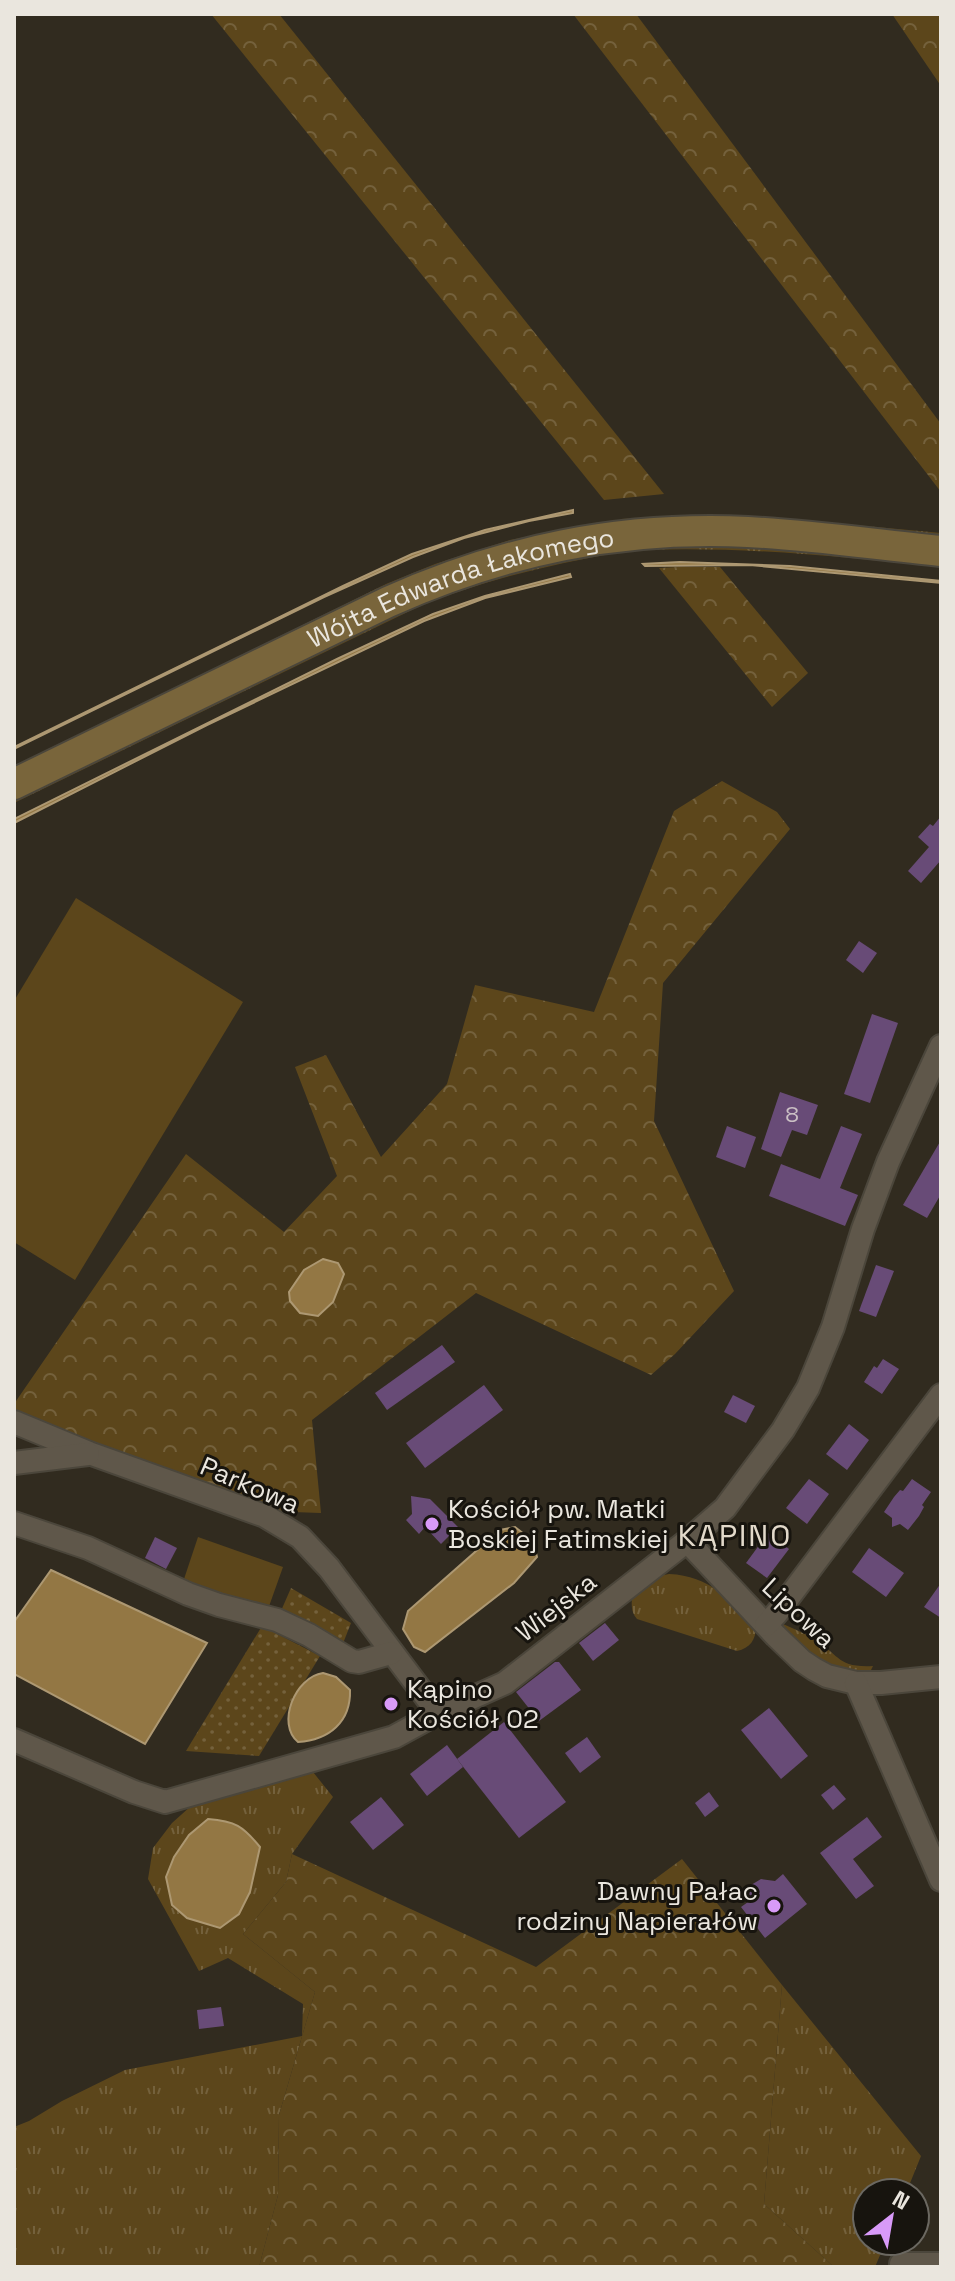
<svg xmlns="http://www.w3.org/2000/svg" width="955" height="2281" font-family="'Space Grotesk',sans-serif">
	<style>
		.grass { fill: url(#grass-tufts) }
		.forest { fill: url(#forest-crowns) }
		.park { fill: url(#park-dots) }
		.pitch { fill: #5c461b }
		.water { fill: #937744; stroke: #ad9872; stroke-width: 2 }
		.building { fill: #684b77 }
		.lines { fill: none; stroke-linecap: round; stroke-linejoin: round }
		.street-casing { stroke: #4b463b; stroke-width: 26 }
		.secondary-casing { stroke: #4b463b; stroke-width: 34 }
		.street { stroke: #5f574a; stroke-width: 22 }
		.secondary { stroke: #79653b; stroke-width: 30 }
		.poi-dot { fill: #d89af8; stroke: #17140e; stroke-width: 3 }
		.labels { text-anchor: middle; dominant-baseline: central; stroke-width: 6; stroke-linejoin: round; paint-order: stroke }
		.number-label { font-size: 22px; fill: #cabfc4 }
		.street-label { font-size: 26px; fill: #eae6de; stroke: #17140e }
		.poi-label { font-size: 26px; fill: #eae6de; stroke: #17140e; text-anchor: start }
		.quarter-label { font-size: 30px; letter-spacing: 2px; fill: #e2d9ca; stroke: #17140e }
	</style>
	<defs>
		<pattern id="grass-tufts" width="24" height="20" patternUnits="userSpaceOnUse" patternTransform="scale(2)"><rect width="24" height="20" fill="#5c461b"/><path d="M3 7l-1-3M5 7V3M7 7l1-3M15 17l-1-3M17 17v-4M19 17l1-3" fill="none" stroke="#74613c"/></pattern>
		<pattern id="forest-crowns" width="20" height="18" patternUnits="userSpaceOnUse" patternTransform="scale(2)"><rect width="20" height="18" fill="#5c461b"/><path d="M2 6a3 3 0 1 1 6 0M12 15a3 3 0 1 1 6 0" fill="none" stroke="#74613c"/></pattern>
		<pattern id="park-dots" width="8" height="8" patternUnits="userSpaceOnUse" patternTransform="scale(2)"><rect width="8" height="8" fill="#5c461b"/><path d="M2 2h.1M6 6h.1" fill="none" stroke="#74613c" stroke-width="1.8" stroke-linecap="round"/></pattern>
	</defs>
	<rect width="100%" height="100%" fill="#312b1f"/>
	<g class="grass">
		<polygon points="696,515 768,517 941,533 941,540 623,522 621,519"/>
		<polygon points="601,522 598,526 14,775 14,767 386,584 435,564 510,540"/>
		<path d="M698,541l243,19v7c-101,-10 -197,-21 -298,-17l4,-4z"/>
		<path d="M616,548l5,4c-68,12 -134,27 -199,53l-408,198v-7l450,-215z"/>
		<path d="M669,1574c41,2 60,25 87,52 0,14 -6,22 -19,25l-100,-32c-7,-8 -5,-16 -5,-26l22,-16z"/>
		<path d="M778,1622c12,5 24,10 35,17 27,15 23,29 60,27l-4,8c-46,-8 -64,-11 -91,-52z"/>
		<polygon points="309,1767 333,1797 292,1854 286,1882 243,1934 315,1992 279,2115 278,2195 259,2267 14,2267 14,2127 29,2121 62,2101 125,2070 302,2036 303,2004 228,1958 199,1971 148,1879 153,1848 172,1823 191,1806"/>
		<polygon points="782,1985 921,2156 906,2193 867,2193 867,2241 886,2241 875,2267 834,2267 764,2204"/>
	</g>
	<g class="forest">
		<polygon points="211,14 279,14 664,494 604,500"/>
		<polygon points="573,14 636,14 941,424 941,492"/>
		<polygon points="892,14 941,14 941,86"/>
		<polygon points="678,567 720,567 808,673 772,707 659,568"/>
		<polygon points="722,781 777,812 790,829 663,983 654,1121 734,1291 675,1354 651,1375 476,1293 312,1420 321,1513 266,1511 89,1446 14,1410 14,1404 186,1154 284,1232 337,1176 295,1067 326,1055 381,1157 447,1084 475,985 594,1012 674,811"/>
		<polygon points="292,1854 536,1967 682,1859 782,1985 764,2204 834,2267 259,2267 278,2195 279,2115 315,1992 243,1934 286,1882"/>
	</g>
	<g class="park">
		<polygon points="291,1588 351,1623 340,1651 277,1620"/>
		<polygon points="262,1626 320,1656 259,1756 186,1751"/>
	</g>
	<g class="pitch">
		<polygon points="76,898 243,1002 75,1280 14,1242 14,1001"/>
		<polygon points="198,1537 283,1567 267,1612 183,1582"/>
	</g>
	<g class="water">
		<polygon points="573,510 573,513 529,521 464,538 413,557 324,597 14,749 14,747 343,586 412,554 485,530"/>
		<polygon points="680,562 790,566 941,581 941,583 750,565 645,566 643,564"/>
		<polygon points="570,574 571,577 485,598 424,621 207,725 14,823 14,819 337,659 433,614 485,596"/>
		<polygon points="323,1259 338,1263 344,1274 333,1302 318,1316 300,1313 290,1301 289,1292 304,1270"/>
		<polygon points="515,1527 533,1541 537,1557 514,1583 425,1652 414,1647 403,1629 408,1611 500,1530"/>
		<polygon points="51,1570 207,1643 145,1744 14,1674 14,1622"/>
		<path d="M323,1673l13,4 14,13c1,32 -21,50 -52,52 -22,-18 -3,-65 25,-69z"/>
		<path d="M208,1819c27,2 35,7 52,28l-10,45 -11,22 -19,14 -33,-10 -15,-13 -6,-28 8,-20 15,-22z"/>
	</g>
	<g class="building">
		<polygon points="941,816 941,860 921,883 908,871 929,847 918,837 930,824 933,826"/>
		<polygon points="859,941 877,953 863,973 846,960"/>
		<polygon points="872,1014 898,1023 870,1103 844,1094"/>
		<polygon points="780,1092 818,1105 807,1135 792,1130 781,1157 761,1149"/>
		<polygon points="727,1126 756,1137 745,1168 716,1157"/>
		<polygon points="841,1126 862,1134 840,1188 858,1195 845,1226 769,1196 781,1164 820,1179"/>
		<polygon points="941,1140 941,1194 927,1218 903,1205"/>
		<polygon points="876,1265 894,1271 876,1317 859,1311"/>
		<polygon points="442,1345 455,1362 387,1410 375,1393"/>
		<polygon points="883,1359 899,1369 882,1394 864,1382 874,1366 877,1368"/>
		<polygon points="484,1385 503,1410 425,1468 406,1443"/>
		<polygon points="733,1395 755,1406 746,1423 724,1412"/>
		<polygon points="849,1424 869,1440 847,1470 826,1454"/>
		<polygon points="809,1479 829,1494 807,1524 786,1508"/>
		<polygon points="912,1479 931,1492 922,1505 924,1507 919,1516 908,1530 900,1524 892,1527 892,1518 884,1512 894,1497 900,1490 903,1491"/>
		<polygon points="411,1496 430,1499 458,1527 441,1544 425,1527 419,1534 406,1520 412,1514"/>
		<polygon points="768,1533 789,1549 767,1578 746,1563"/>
		<polygon points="155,1537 177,1548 166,1569 145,1558"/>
		<polygon points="869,1548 904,1573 886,1597 852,1572"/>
		<polygon points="941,1583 941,1618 924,1607"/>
		<polygon points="605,1623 619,1640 593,1661 579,1643"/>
		<polygon points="555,1662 559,1662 581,1690 539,1721 516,1692"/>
		<polygon points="769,1708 808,1756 781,1779 741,1730"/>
		<polygon points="504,1722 566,1802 519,1838 457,1759"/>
		<polygon points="587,1737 601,1757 580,1773 565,1753"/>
		<polygon points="447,1745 463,1767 427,1796 410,1774"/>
		<polygon points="834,1785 846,1799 833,1810 821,1795"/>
		<polygon points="709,1792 719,1806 705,1817 695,1803"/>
		<polygon points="381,1797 404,1825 373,1850 350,1822"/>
		<polygon points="867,1817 882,1837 853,1859 874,1886 856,1899 820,1853"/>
		<polygon points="783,1874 807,1904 765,1938 741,1907 748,1902 751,1885 761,1879 775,1881"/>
		<polygon points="221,2007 224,2026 199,2029 197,2010"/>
	</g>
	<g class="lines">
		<g class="street-casing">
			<g id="street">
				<polyline points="14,1422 89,1453 265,1516 300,1537 329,1568 438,1713"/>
				<polyline points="14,1463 88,1454"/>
				<polyline points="14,1523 88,1548 188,1594 219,1605 277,1620 309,1635 352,1661 359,1662 391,1653"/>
				<polyline points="687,1541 776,1636 802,1661 814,1669 827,1676 856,1683 881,1683 941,1677"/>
				<polyline points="766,1625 777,1613 941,1395"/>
				<polyline points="856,1683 941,1880"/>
				<polyline points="14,1740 134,1792 165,1802 394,1737 438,1713 505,1683 687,1541 725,1508 783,1430 808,1388 833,1327 863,1229 888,1162 941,1046"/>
				<polyline points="901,2264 941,2264"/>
			</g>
		</g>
		<g class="secondary-casing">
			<g id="secondary">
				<path id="s1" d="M14,784l374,-182c116,-52 232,-76 360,-70 64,3 129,13 193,19"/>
			</g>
		</g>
		<use href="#street" class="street"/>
		<use href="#secondary" class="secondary"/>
	</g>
	<g class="poi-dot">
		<circle cx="432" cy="1524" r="8"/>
		<circle cx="391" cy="1704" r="8"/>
		<circle cx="774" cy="1906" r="8"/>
	</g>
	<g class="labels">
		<g class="number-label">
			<text x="792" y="1114">8</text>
		</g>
		<g class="street-label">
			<text stroke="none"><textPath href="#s1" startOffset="490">Wójta Edwarda Łakomego</textPath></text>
			<text transform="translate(250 1485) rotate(23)">Parkowa</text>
			<text transform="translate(556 1607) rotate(-38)">Wiejska</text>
			<text transform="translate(799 1613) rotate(43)">Lipowa</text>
		</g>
		<g class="poi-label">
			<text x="448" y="1509">Kościół pw. Matki<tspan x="448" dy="30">Boskiej Fatimskiej</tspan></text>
			<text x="407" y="1689">Kąpino<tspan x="407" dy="30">Kościół 02</tspan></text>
			<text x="758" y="1891" text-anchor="end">Dawny Pałac<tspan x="758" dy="30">rodziny Napierałów</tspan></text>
		</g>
		<g class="quarter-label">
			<text x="735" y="1535">KĄPINO</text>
		</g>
	</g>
	<rect width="955" height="2281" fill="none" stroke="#eae6de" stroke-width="32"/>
	<g transform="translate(891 2217) rotate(31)"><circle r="38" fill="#17140e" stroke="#6b6861" stroke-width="2"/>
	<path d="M0-6L14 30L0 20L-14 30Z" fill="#d89af8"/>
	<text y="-12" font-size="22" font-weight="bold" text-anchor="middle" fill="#eae6de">N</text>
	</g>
</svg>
